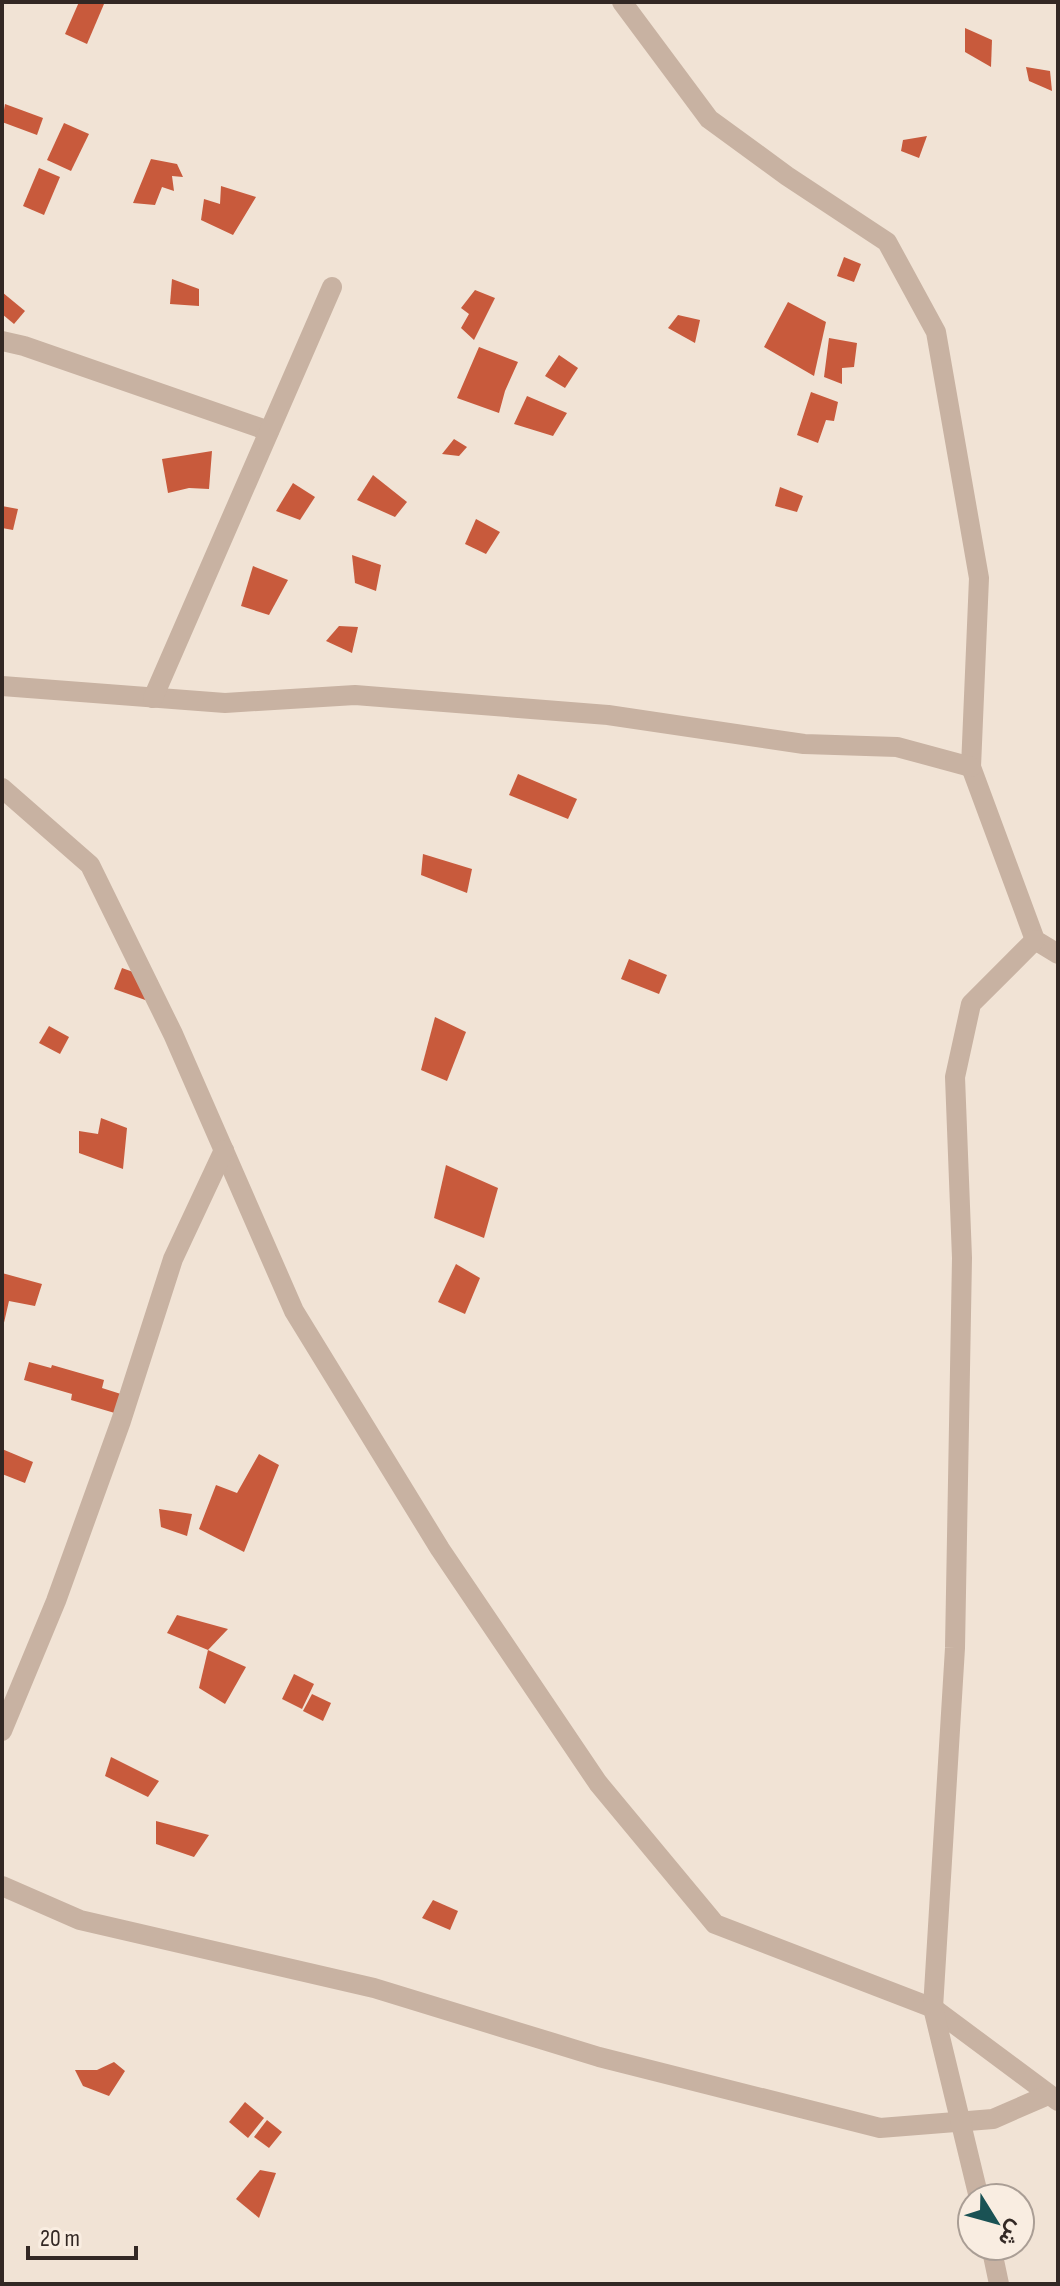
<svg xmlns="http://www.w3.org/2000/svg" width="1060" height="2286" font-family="'Sofia Sans Condensed',Vazirmatn,sans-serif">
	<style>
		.building { fill: #c85a3c }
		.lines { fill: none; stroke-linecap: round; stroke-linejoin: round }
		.minor { stroke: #c8b2a2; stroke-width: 20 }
	</style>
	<rect width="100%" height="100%" fill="#f1e3d5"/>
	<g class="building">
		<polygon points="79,2 104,4 87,44 65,34"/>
		<polygon points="965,28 992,40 991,67 965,52"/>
		<polygon points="1026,67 1050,71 1052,91 1029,81"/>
		<polygon points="5,104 43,118 37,135 2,122"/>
		<polygon points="64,123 89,134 71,171 47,160"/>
		<polygon points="927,136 919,158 901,151 903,140"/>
		<polygon points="151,159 177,164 183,177 172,176 174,191 162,187 155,205 133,203"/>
		<polygon points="39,168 60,177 44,215 23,206"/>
		<polygon points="221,186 256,197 233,235 201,220 204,199 220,204"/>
		<polygon points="844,257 861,264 854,282 837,276"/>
		<polygon points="172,279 199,289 199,306 170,304"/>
		<polygon points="475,290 495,298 474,340 461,328 469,314 461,308"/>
		<polygon points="2,292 25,311 14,324 2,314"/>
		<polygon points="788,302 826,322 814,376 764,347"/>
		<polygon points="678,315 700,320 695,343 668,328"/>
		<polygon points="829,338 857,343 854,367 842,368 842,384 824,377"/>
		<polygon points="479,347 518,362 505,391 499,413 457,398"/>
		<polygon points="559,355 578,368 565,388 545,376"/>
		<polygon points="811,392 838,402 834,421 826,420 818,443 797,435"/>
		<polygon points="527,396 567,413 553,436 514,424"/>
		<polygon points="454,439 467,447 459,456 442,454"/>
		<polygon points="212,451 209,489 189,488 168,493 162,459"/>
		<polygon points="373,475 407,502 395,517 357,500"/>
		<polygon points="293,483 315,497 300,520 276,511"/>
		<polygon points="780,487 803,496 797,512 775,506"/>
		<polygon points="2,506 18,509 13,530 2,528"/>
		<polygon points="476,519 500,532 486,554 465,544"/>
		<polygon points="352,555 381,565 376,591 355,583"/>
		<polygon points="253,566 288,580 269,615 241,606"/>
		<polygon points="339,626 358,627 352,653 326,641"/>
		<polygon points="518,774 577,799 568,819 509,795"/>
		<polygon points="423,854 472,869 467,893 421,875"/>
		<polygon points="629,959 667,975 659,994 621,979"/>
		<polygon points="122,968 158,981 151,1002 114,989"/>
		<polygon points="435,1017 466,1032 447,1081 421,1070"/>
		<polygon points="49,1026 69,1037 60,1054 39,1043"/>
		<polygon points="101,1118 127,1128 123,1169 79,1153 79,1131 98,1134"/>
		<polygon points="446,1165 498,1188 484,1238 434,1218"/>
		<polygon points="456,1264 480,1278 465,1314 438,1302"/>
		<polygon points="2,1273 42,1284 35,1306 9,1301 3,1327"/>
		<polygon points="29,1362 51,1368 52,1365 104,1380 102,1388 124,1395 118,1414 71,1400 72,1394 24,1380"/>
		<polygon points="2,1449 33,1462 25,1483 2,1474"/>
		<polygon points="259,1454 279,1465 244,1552 199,1529 216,1485 237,1493"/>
		<polygon points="159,1509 192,1514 187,1536 161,1527"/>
		<polygon points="177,1615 228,1629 208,1650 167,1633"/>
		<polygon points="208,1650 246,1667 225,1704 199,1688"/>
		<polygon points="294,1674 314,1684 302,1709 282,1699"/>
		<polygon points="312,1694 331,1703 323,1721 303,1711"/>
		<polygon points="111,1757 159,1781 148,1797 105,1776"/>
		<polygon points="156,1821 209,1835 194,1857 156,1844"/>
		<polygon points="433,1900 458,1911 450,1930 422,1918"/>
		<polygon points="114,2062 125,2071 109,2096 83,2086 75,2070 97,2070"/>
		<polygon points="245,2102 264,2118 248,2138 229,2122"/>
		<polygon points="267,2120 282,2132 269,2148 254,2137"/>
		<polygon points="260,2170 276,2173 259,2218 236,2199"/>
	</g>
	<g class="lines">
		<g class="minor">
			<polyline points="622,2 709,119 787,176 887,242 936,332 979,578 971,767 1035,940 1058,954"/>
			<polyline points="2,341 24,346 269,431"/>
			<polyline points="2,686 225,703 355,695 608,715 804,744 897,747 971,767"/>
			<polyline points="153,698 332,287"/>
			<polyline points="2,788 90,865 173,1034 294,1311 440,1549 598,1783 715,1924 933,2008 1058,2101"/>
			<polyline points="2,1731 56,1601 121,1421 173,1259 224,1150"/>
			<polyline points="2,1886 80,1920 374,1988 599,2057 880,2128 993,2119 1048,2095"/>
			<polyline points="979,2198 933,2008 955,1648 962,1258 955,1077 971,1004 1035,940"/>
			<polyline points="991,2246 999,2284"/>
		</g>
	</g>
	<rect width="1060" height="2286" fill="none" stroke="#332824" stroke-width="8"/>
	<g transform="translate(996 2222) rotate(127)"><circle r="38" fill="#f9ede1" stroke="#aa9e95" stroke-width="2"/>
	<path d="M0-6L14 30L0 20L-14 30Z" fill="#1a5254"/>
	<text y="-12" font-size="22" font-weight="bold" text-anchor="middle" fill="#332824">ش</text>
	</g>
	<path d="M28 2246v12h108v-12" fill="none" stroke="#332824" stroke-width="4"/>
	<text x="40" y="2246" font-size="24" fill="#332824" stroke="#f9ede1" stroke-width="6" paint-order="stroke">20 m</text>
</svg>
